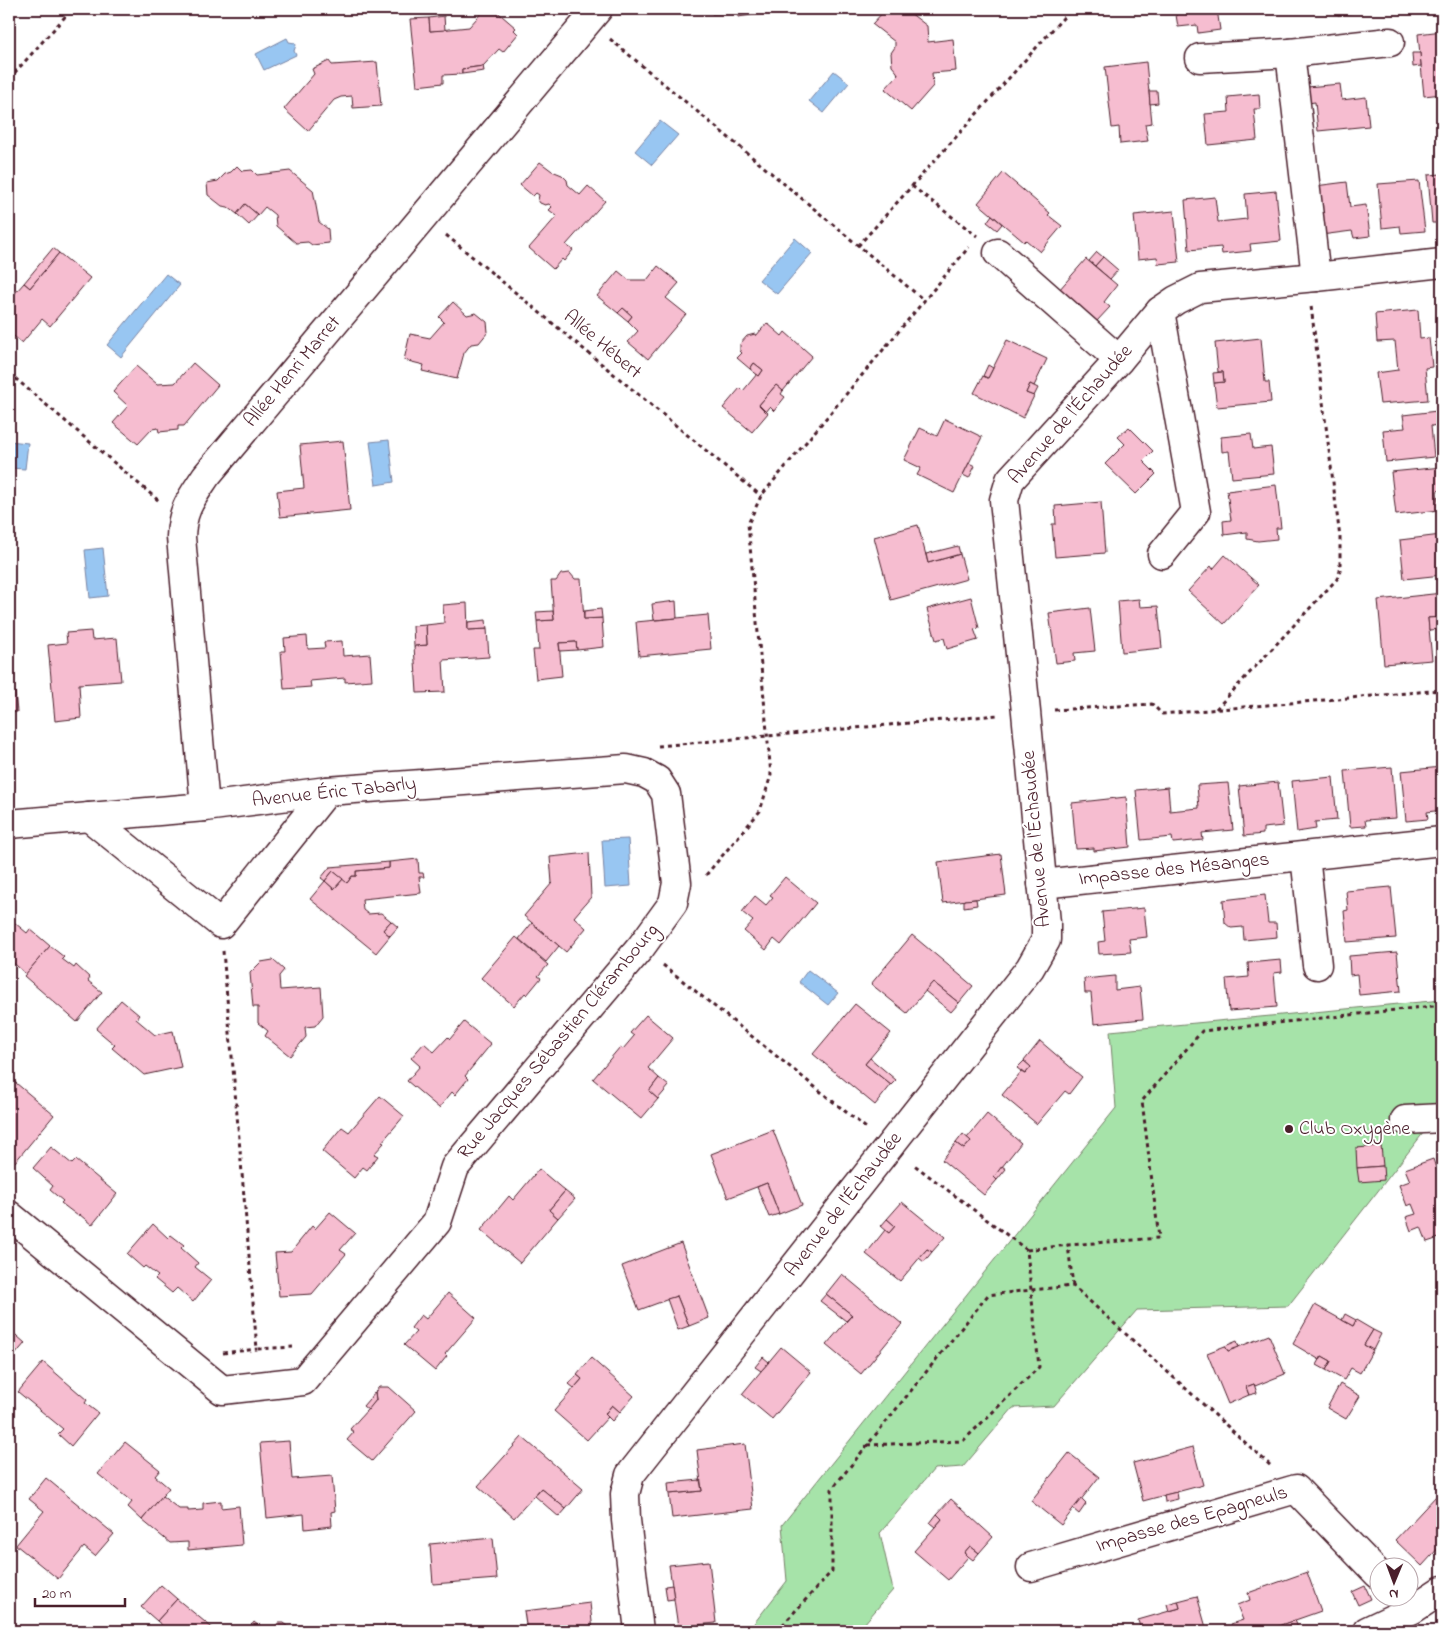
<svg xmlns="http://www.w3.org/2000/svg" width="1451" height="1640" font-family="'Indie Flower',sans-serif">
	<style>
		.green { fill: #a6e3a9; stroke: #78816a }
		.water { fill: #98c6f2; stroke: #7983a2 }
		.building { fill: #f6bdd0; stroke: #4a1f2b }
		.lines { fill: none; stroke-linecap: round; stroke-linejoin: round }
		.street-casing { stroke: #4a1f2b; stroke-width: 31 }
		.path { stroke: #4a1f2b; stroke-width: 3; stroke-dasharray: 4 4; stroke-linecap: butt }
		.street { stroke: #fff; stroke-width: 28 }
		.poi-dot { fill: #4a1f2b; stroke: #fff; stroke-width: 2 }
		.labels { text-anchor: middle; dominant-baseline: central; stroke-width: 4; stroke-linejoin: round; paint-order: stroke }
		.street-label { font-size: 20px; fill: #4a1f2b; stroke: #fff }
		.poi-label { font-size: 20px; fill: #4a1f2b; stroke: #fff; text-anchor: start }
	</style>
	<rect width="100%" height="100%" fill="#fff"/>
	<filter id="ink" filterUnits="userSpaceOnUse"><feTurbulence type="fractalNoise" baseFrequency=".02" numOctaves="2"/><feDisplacementMap in="SourceGraphic" scale="10" xChannelSelector="R" yChannelSelector="G"/><feConvolveMatrix kernelMatrix="1 2 1 2 8 2 1 2 1" color-interpolation-filters="sRGB"/></filter>
	<g filter="url(#ink)">
		<polygon class="green" points="1442,1000 1442,1109 1288,1306 1137,1310 1054,1406 1013,1408 963,1467 934,1469 880,1533 893,1590 858,1631 748,1631 787,1581 782,1525 1116,1108 1110,1031"/>
		<g class="water">
			<polygon points="287,38 289,42 295,43 296,45 294,51 296,55 264,70 256,54"/>
			<polygon points="834,71 849,83 824,113 809,101"/>
			<polygon points="660,121 678,135 652,165 635,151"/>
			<polygon points="795,238 812,253 777,294 759,280"/>
			<polygon points="166,274 180,285 121,357 107,345"/>
			<polygon points="389,440 394,482 376,485 370,442"/>
			<polygon points="9,441 28,443 25,469 9,468"/>
			<polygon points="103,548 108,596 90,598 85,550"/>
			<polygon points="628,839 631,886 605,888 602,840"/>
			<polygon points="808,970 838,993 828,1005 799,982"/>
		</g>
		<g class="building">
			<polygon points="485,9 494,9 516,28 514,30 518,34 503,52 499,49 483,66 462,69 462,74 443,75 443,83 417,86 410,19 429,18 430,31 469,27"/>
			<polygon points="711,9 737,9 737,13 712,14"/>
			<polygon points="737,9 752,9 752,15 738,17"/>
			<polygon points="752,9 777,9 773,14 752,15"/>
			<polygon points="886,9 905,9 927,26 928,42 953,39 956,71 932,73 933,86 911,111 885,89 898,75 897,72 892,66 891,53 895,47 895,42 872,24"/>
			<polygon points="1175,9 1217,9 1220,30 1198,33 1197,25 1178,27"/>
			<polygon points="1337,9 1357,9 1357,12 1338,15"/>
			<polygon points="444,16 445,30 430,31 429,18"/>
			<polygon points="1442,31 1442,94 1424,96 1418,34"/>
			<polygon points="1412,53 1420,53 1421,66 1413,67"/>
			<polygon points="329,61 332,65 377,62 381,106 353,108 352,96 341,97 334,100 308,131 284,109 314,74 312,69"/>
			<polygon points="1146,62 1152,123 1145,124 1148,141 1120,144 1119,127 1112,128 1105,67"/>
			<polygon points="483,66 484,71 462,74 462,69"/>
			<polygon points="1340,84 1342,100 1366,97 1369,126 1318,131 1315,102 1308,103 1307,87"/>
			<polygon points="1149,91 1157,91 1158,103 1150,104"/>
			<polygon points="1259,94 1260,109 1254,109 1257,140 1208,145 1205,114 1229,112 1228,97"/>
			<polygon points="540,162 552,171 562,175 567,180 568,185 580,195 588,186 605,201 566,245 573,250 564,261 562,259 553,269 529,248 557,216 549,210 552,207 549,204 545,205 540,203 538,200 539,195 536,193 533,196 520,185"/>
			<polygon points="237,166 242,171 252,170 257,175 290,171 313,190 319,222 328,229 329,243 312,245 308,242 296,243 276,226 275,215 265,207 258,215 245,204 237,214 228,207 222,206 208,195 207,183 218,181 225,174 231,172"/>
			<polygon points="1003,173 1050,213 1048,215 1062,226 1040,252 1026,240 1024,242 978,203"/>
			<polygon points="1442,174 1442,223 1432,223 1428,175"/>
			<polygon points="1419,181 1425,231 1401,233 1400,226 1382,228 1378,184"/>
			<polygon points="1347,182 1350,207 1366,205 1370,236 1354,238 1352,231 1321,235 1315,186"/>
			<polygon points="1276,191 1281,241 1250,244 1251,251 1222,254 1221,247 1189,250 1185,200 1215,197 1218,222 1247,219 1245,194"/>
			<polygon points="245,204 258,215 249,225 237,214"/>
			<polygon points="1174,211 1179,262 1158,264 1157,257 1138,259 1134,215"/>
			<polygon points="992,215 1002,224 997,230 987,222"/>
			<polygon points="53,248 59,253 30,288 24,283"/>
			<polygon points="1097,252 1103,257 1095,266 1089,261"/>
			<polygon points="59,253 90,278 50,326 42,319 22,343 9,332 9,314 14,308 9,303 9,300 24,283 30,288"/>
			<polygon points="1103,257 1118,270 1110,279 1095,266"/>
			<polygon points="1086,259 1117,285 1104,302 1110,307 1096,322 1059,290"/>
			<polygon points="658,266 679,283 666,298 686,314 648,359 628,342 638,331 628,321 632,316 623,308 618,313 597,296 618,271 629,280 647,280"/>
			<polygon points="453,302 467,315 476,313 487,322 488,332 479,343 471,344 464,353 457,379 422,371 424,365 404,360 410,334 430,338 444,322 439,317"/>
			<polygon points="623,308 632,316 628,321 618,313"/>
			<polygon points="1418,310 1420,339 1429,338 1432,367 1425,368 1428,400 1380,404 1376,373 1398,370 1395,341 1377,342 1375,314"/>
			<polygon points="767,323 782,336 785,332 812,356 783,391 776,385 759,405 768,413 752,432 723,408 740,388 743,391 757,374 759,376 763,370 754,363 750,369 737,358 742,353 740,351 740,344 747,336 755,334 756,336"/>
			<polygon points="1261,338 1265,382 1269,382 1271,402 1217,407 1214,383 1224,382 1223,372 1218,372 1215,343"/>
			<polygon points="1007,340 1047,359 1034,386 1030,384 1026,393 1034,396 1023,418 974,393 983,376 988,378"/>
			<polygon points="193,363 218,385 184,426 178,426 178,430 159,432 158,428 152,429 138,444 113,423 128,406 113,392 136,366 157,384 175,383"/>
			<polygon points="754,363 763,370 759,376 750,369"/>
			<polygon points="988,365 993,368 988,378 983,376"/>
			<polygon points="1223,372 1224,382 1214,383 1213,373"/>
			<polygon points="1030,384 1038,388 1034,396 1026,393"/>
			<polygon points="776,385 783,391 781,394 785,397 774,411 770,407 766,412 759,405"/>
			<polygon points="1437,411 1438,425 1431,426 1434,457 1386,462 1383,430 1405,428 1403,415"/>
			<polygon points="945,419 982,437 954,493 917,475 921,468 904,460 920,428 937,436"/>
			<polygon points="1129,427 1153,451 1143,461 1156,474 1136,494 1105,464 1125,444 1118,437"/>
			<polygon points="1251,434 1253,449 1271,447 1274,474 1232,478 1229,451 1222,452 1221,437"/>
			<polygon points="343,441 350,510 280,517 277,491 304,488 300,445"/>
			<polygon points="969,463 975,466 969,478 963,475"/>
			<polygon points="1442,467 1442,490 1437,491 1439,510 1396,515 1391,472"/>
			<polygon points="1276,485 1281,528 1276,528 1277,539 1258,541 1247,539 1247,532 1224,535 1223,521 1231,520 1227,491"/>
			<polygon points="1101,502 1105,553 1055,557 1052,524 1056,524 1055,506"/>
			<polygon points="918,525 928,563 960,554 967,579 891,600 874,537"/>
			<polygon points="1441,535 1442,575 1404,579 1400,540"/>
			<polygon points="958,546 960,554 928,563 926,554"/>
			<polygon points="1225,555 1259,585 1224,624 1188,591 1211,566 1213,569"/>
			<polygon points="570,573 575,579 581,579 584,619 602,618 604,647 577,650 576,642 559,643 562,676 536,679 533,650 539,650 537,621 554,620 551,581 556,581 561,574"/>
			<polygon points="1442,593 1442,617 1428,618 1432,660 1384,664 1378,600"/>
			<polygon points="971,597 979,628 974,629 978,640 947,649 944,638 936,640 927,609"/>
			<polygon points="1139,599 1140,607 1158,606 1162,648 1122,652 1118,601"/>
			<polygon points="676,601 677,618 654,620 652,604"/>
			<polygon points="467,603 468,630 487,629 489,657 443,660 445,692 417,693 414,646 427,645 426,625 444,623 443,605"/>
			<polygon points="1090,608 1095,651 1074,653 1075,661 1056,663 1049,613"/>
			<polygon points="601,609 602,618 584,619 584,611"/>
			<polygon points="553,611 554,620 537,621 536,612"/>
			<polygon points="708,615 711,649 639,656 636,622"/>
			<polygon points="1442,617 1442,629 1429,630 1428,618"/>
			<polygon points="486,620 487,629 468,630 468,622"/>
			<polygon points="426,625 427,645 414,646 413,626"/>
			<polygon points="91,631 92,640 117,638 121,681 79,684 81,718 55,721 48,645 67,643 66,633"/>
			<polygon points="307,636 308,649 325,648 324,642 342,641 343,656 370,654 372,680 345,682 345,678 310,681 311,687 284,689 281,651 285,651 284,638"/>
			<polygon points="576,642 577,650 560,651 559,643"/>
			<polygon points="15,692 17,712 9,713 9,693"/>
			<polygon points="1392,767 1396,818 1365,820 1366,826 1350,827 1345,771"/>
			<polygon points="1442,767 1442,810 1427,812 1428,819 1406,821 1401,771"/>
			<polygon points="1333,777 1337,820 1315,822 1316,829 1297,832 1292,781"/>
			<polygon points="1278,782 1283,826 1263,828 1263,834 1244,836 1239,786"/>
			<polygon points="1228,783 1233,830 1202,833 1203,840 1173,843 1172,837 1141,840 1136,790 1168,787 1170,811 1199,808 1197,785"/>
			<polygon points="1126,797 1130,847 1094,851 1094,848 1076,849 1072,803"/>
			<polygon points="589,853 591,897 574,917 586,928 566,952 524,916 552,883 550,857"/>
			<polygon points="1001,854 1006,895 943,903 938,862"/>
			<polygon points="418,859 419,873 423,873 424,877 419,877 421,893 362,899 363,910 368,914 381,913 391,921 383,930 390,936 376,953 310,899 325,881 334,889 343,879 347,883 352,876 356,876 356,871 389,868 389,862"/>
			<polygon points="389,862 389,868 356,871 356,876 352,876 347,883 333,871 325,881 321,878 330,867"/>
			<polygon points="333,871 343,879 334,889 325,881"/>
			<polygon points="785,877 816,903 781,945 774,939 766,950 744,931 753,921 742,912 755,896 766,905 773,897 770,895"/>
			<polygon points="1391,887 1396,938 1347,942 1344,911 1348,910 1346,891"/>
			<polygon points="1265,895 1268,923 1276,923 1277,937 1244,940 1243,927 1231,928 1225,923 1223,900"/>
			<polygon points="976,899 977,905 964,907 964,900"/>
			<polygon points="1144,908 1147,937 1129,939 1131,952 1099,954 1098,942 1105,941 1102,912"/>
			<polygon points="9,918 27,933 30,929 50,946 26,974 9,959"/>
			<polygon points="391,921 398,927 390,936 383,930"/>
			<polygon points="532,923 559,946 546,962 519,939"/>
			<polygon points="912,935 973,986 959,1003 933,982 907,1013 871,984"/>
			<polygon points="516,937 548,965 538,976 541,978 527,995 525,993 514,1006 481,978"/>
			<polygon points="50,946 64,957 62,959 74,968 76,965 90,978 88,981 102,992 77,1022 24,976"/>
			<polygon points="1397,952 1401,991 1359,995 1357,974 1350,975 1349,956"/>
			<polygon points="273,960 284,970 279,976 280,990 321,987 323,1016 315,1026 305,1027 306,1037 290,1056 265,1036 268,1031 258,1023 258,1007 253,1007 250,973 261,962"/>
			<polygon points="1281,960 1282,972 1274,973 1277,1007 1229,1011 1226,979 1249,977 1248,963"/>
			<polygon points="1115,976 1115,990 1140,987 1143,1019 1094,1024 1091,993 1085,993 1084,979"/>
			<polygon points="933,982 959,1003 951,1012 925,991"/>
			<polygon points="121,1000 139,1015 136,1019 155,1035 173,1031 181,1067 144,1075 112,1048 115,1045 96,1029"/>
			<polygon points="855,1004 891,1033 865,1064 891,1085 875,1105 813,1054"/>
			<polygon points="646,1015 673,1038 648,1068 659,1078 649,1091 658,1099 641,1119 593,1079 620,1047 623,1049 634,1036 630,1033"/>
			<polygon points="464,1022 491,1044 465,1076 468,1079 455,1095 452,1092 439,1108 407,1081 420,1066 411,1058 424,1043 434,1052 448,1037 450,1039"/>
			<polygon points="1040,1041 1082,1077 1069,1094 1065,1091 1037,1124 1002,1095 1021,1072 1025,1074 1031,1067 1024,1061"/>
			<polygon points="870,1058 896,1080 891,1085 865,1064"/>
			<polygon points="1024,1061 1031,1067 1025,1074 1017,1068"/>
			<polygon points="10,1078 54,1115 15,1162 9,1156 9,1079"/>
			<polygon points="659,1078 669,1086 658,1099 649,1091"/>
			<polygon points="380,1096 404,1116 382,1142 384,1143 374,1154 378,1156 367,1170 363,1167 354,1178 322,1151 342,1127 349,1132"/>
			<polygon points="987,1114 1021,1143 994,1177 997,1180 984,1195 942,1160 956,1143 964,1149 971,1141 967,1138"/>
			<polygon points="773,1130 802,1205 779,1214 767,1183 728,1198 711,1154"/>
			<polygon points="963,1134 971,1141 964,1149 956,1143"/>
			<polygon points="1381,1146 1383,1166 1357,1168 1356,1148"/>
			<polygon points="51,1147 72,1164 76,1160 117,1194 92,1225 79,1214 78,1216 61,1203 63,1201 50,1190 53,1186 33,1168"/>
			<polygon points="1433,1159 1437,1171 1442,1169 1442,1237 1427,1242 1421,1227 1411,1231 1406,1217 1416,1214 1412,1204 1407,1206 1399,1185 1410,1181 1405,1169"/>
			<polygon points="1002,1166 1006,1169 997,1180 994,1177"/>
			<polygon points="1383,1166 1384,1180 1359,1182 1357,1168"/>
			<polygon points="539,1169 565,1191 549,1210 558,1218 520,1263 481,1230 509,1196 513,1200"/>
			<polygon points="767,1183 779,1214 769,1217 757,1187"/>
			<polygon points="565,1191 575,1199 558,1218 549,1210"/>
			<polygon points="902,1202 945,1237 932,1252 927,1249 900,1281 866,1254 885,1230 889,1233 895,1226 887,1219"/>
			<polygon points="330,1212 355,1233 340,1250 346,1254 312,1294 279,1296 275,1253 291,1252 312,1226 315,1229"/>
			<polygon points="887,1219 895,1226 889,1233 881,1226"/>
			<polygon points="153,1224 168,1238 171,1235 184,1245 181,1248 198,1263 195,1267 211,1280 193,1302 177,1288 172,1293 155,1279 158,1276 145,1266 143,1268 127,1254"/>
			<polygon points="681,1243 709,1318 689,1326 677,1296 639,1310 622,1266"/>
			<polygon points="927,1249 932,1252 924,1262 919,1258"/>
			<polygon points="842,1274 902,1324 861,1374 826,1345 852,1315 826,1294"/>
			<polygon points="448,1293 476,1318 445,1354 447,1356 435,1371 404,1345 416,1332 411,1328 421,1315 426,1319"/>
			<polygon points="826,1294 852,1315 846,1321 820,1301"/>
			<polygon points="677,1296 689,1326 678,1330 667,1299"/>
			<polygon points="1315,1305 1353,1326 1356,1320 1373,1330 1364,1345 1373,1350 1360,1373 1351,1368 1344,1380 1326,1370 1331,1361 1322,1356 1320,1360 1293,1344"/>
			<polygon points="1345,1314 1356,1320 1353,1326 1342,1320"/>
			<polygon points="9,1329 25,1343 9,1362"/>
			<polygon points="1373,1330 1381,1334 1373,1350 1364,1345"/>
			<polygon points="1269,1335 1285,1374 1255,1386 1254,1384 1246,1387 1249,1395 1228,1404 1207,1353 1225,1346 1228,1351"/>
			<polygon points="1237,1341 1239,1347 1228,1351 1225,1346"/>
			<polygon points="781,1347 811,1372 772,1419 742,1394"/>
			<polygon points="1322,1356 1331,1361 1326,1370 1317,1365"/>
			<polygon points="763,1357 769,1362 761,1371 755,1367"/>
			<polygon points="591,1358 634,1396 620,1412 612,1405 605,1414 608,1417 587,1440 554,1411 582,1379 577,1375"/>
			<polygon points="43,1362 87,1400 85,1403 98,1413 71,1446 58,1434 63,1429 18,1392"/>
			<polygon points="577,1375 582,1379 574,1388 569,1384"/>
			<polygon points="1254,1384 1257,1393 1249,1395 1246,1387"/>
			<polygon points="1340,1384 1360,1396 1346,1419 1327,1408"/>
			<polygon points="379,1387 389,1387 416,1411 372,1461 347,1440 354,1432 350,1429 376,1400 375,1392"/>
			<polygon points="375,1392 376,1400 368,1410 363,1406"/>
			<polygon points="612,1405 620,1412 612,1421 605,1414"/>
			<polygon points="522,1437 583,1489 566,1509 541,1488 514,1518 478,1486"/>
			<polygon points="289,1441 292,1479 332,1476 335,1511 331,1512 332,1526 305,1529 304,1514 267,1518 260,1443"/>
			<polygon points="125,1442 160,1470 155,1476 169,1488 142,1520 128,1507 132,1502 98,1474"/>
			<polygon points="745,1444 753,1509 672,1518 669,1494 702,1491 697,1450"/>
			<polygon points="1193,1447 1203,1485 1143,1501 1133,1463"/>
			<polygon points="1069,1453 1099,1477 1061,1525 1031,1501"/>
			<polygon points="46,1478 114,1534 95,1556 84,1547 58,1579 16,1545 44,1511 29,1499"/>
			<polygon points="700,1480 702,1491 669,1494 668,1483"/>
			<polygon points="541,1488 566,1509 559,1517 535,1496"/>
			<polygon points="1177,1492 1178,1499 1165,1502 1164,1495"/>
			<polygon points="1437,1495 1442,1500 1442,1544 1422,1566 1395,1540"/>
			<polygon points="162,1496 179,1509 188,1509 188,1511 203,1510 203,1503 221,1501 221,1508 239,1506 242,1545 188,1550 188,1542 170,1543 142,1520"/>
			<polygon points="951,1499 993,1537 979,1553 970,1546 964,1553 968,1557 948,1580 914,1551 942,1519 937,1514"/>
			<polygon points="1081,1499 1086,1504 1079,1514 1073,1509"/>
			<polygon points="937,1514 942,1519 935,1527 930,1523"/>
			<polygon points="493,1538 497,1579 433,1584 430,1544"/>
			<polygon points="970,1546 979,1553 973,1560 964,1553"/>
			<polygon points="709,1561 716,1623 678,1627 669,1565"/>
			<polygon points="1307,1572 1321,1611 1264,1631 1234,1631 1231,1624 1243,1620 1237,1605 1250,1600 1248,1593"/>
			<polygon points="161,1585 177,1599 157,1621 141,1607"/>
			<polygon points="672,1585 674,1599 667,1600 665,1586"/>
			<polygon points="1365,1586 1371,1599 1358,1605 1352,1592"/>
			<polygon points="1197,1596 1207,1631 1141,1631 1138,1620 1180,1608 1178,1601"/>
			<polygon points="177,1599 216,1631 167,1631 168,1630 157,1621"/>
			<polygon points="1178,1601 1180,1608 1169,1611 1167,1604"/>
			<polygon points="590,1603 593,1631 527,1631 524,1611"/>
			<polygon points="1295,1620 1298,1628 1283,1631 1281,1625"/>
			<polygon points="254,1622 265,1631 247,1631"/>
			<polygon points="278,1623 284,1623 294,1631 272,1631"/>
			<polygon points="408,1625 408,1631 367,1631 367,1627"/>
		</g>
		<g class="lines">
			<g class="street-casing">
				<g id="street">
					<polyline points="1290,53 1316,277"/>
					<polyline points="1200,58 1290,53 1390,42"/>
					<polyline points="998,253 1119,360"/>
					<polyline points="1160,311 1196,512 1162,554"/>
					<path d="M205,807l-24,-270c1,-28 10,-38 25,-61l392,-467"/>
					<polyline points="89,817 221,924 327,791"/>
					<polyline points="9,824 205,807 327,791 626,769 644,773 657,780 666,794 677,883 673,903 641,947 455,1167 437,1222 303,1381 222,1390 9,1215"/>
					<polyline points="1305,856 1317,965"/>
					<polyline points="1042,884 1442,841"/>
					<polyline points="1405,1120 1442,1118"/>
					<polyline points="1031,1567 1296,1489 1378,1574"/>
					<polyline points="639,1631 626,1520 625,1494 630,1475 1030,968 1046,940 1046,923 1026,712 1004,500 1010,480 1119,360 1160,311 1176,300 1200,288 1316,277 1442,263"/>
					<polyline points="1367,1631 1413,1609 1442,1590"/>
				</g>
			</g>
			<g class="path">
				<polyline points="610,39 925,301"/>
				<polyline points="9,79 72,9"/>
				<polyline points="912,186 977,236"/>
				<polyline points="446,235 761,496"/>
				<polyline points="858,246 1071,9"/>
				<polyline points="9,373 159,501"/>
				<polyline points="1216,709 1337,579 1340,571 1340,538 1311,306"/>
				<polyline points="1054,710 1152,704 1162,714 1442,690"/>
				<polyline points="658,746 998,715"/>
				<polyline points="706,875 760,811 771,775 748,524 761,496 969,247"/>
				<polyline points="223,951 257,1349 293,1347"/>
				<polyline points="663,965 866,1128"/>
				<polyline points="1027,1250 1068,1245"/>
				<polyline points="1073,1286 1068,1245 1159,1238 1142,1101 1202,1031 1442,1005"/>
				<polyline points="223,1353 257,1349"/>
				<polyline points="867,1445 963,1441 1039,1367 1031,1290 1073,1286 1271,1466"/>
				<polyline points="777,1631 832,1571 832,1489 988,1295 1031,1290 1027,1250 913,1164"/>
			</g>
			<use href="#street" class="street"/>
		</g>
	</g>
	<circle class="poi-dot" cx="1289" cy="1129" r="5"/>
	<g class="labels">
		<g class="street-label">
			<text transform="translate(602 345) rotate(40)">Allée Hébert</text>
			<text transform="translate(293 372) rotate(-50)">Allée Henri Marret</text>
			<text transform="translate(1071 415) rotate(-49)">Avenue de l'Échaudée</text>
			<text transform="translate(334 793) rotate(-6)">Avenue Éric Tabarly</text>
			<text transform="translate(1037 839) rotate(-95)">Avenue de l'Échaudée</text>
			<text transform="translate(1174 870) rotate(-6)">Impasse des Mésanges</text>
			<text transform="translate(559 1042) rotate(-50)">Rue Jacques Sébastien Clérambourg</text>
			<text transform="translate(844 1205) rotate(-52)">Avenue de l'Échaudée</text>
			<text transform="translate(1192 1520) rotate(-16)">Impasse des Epagneuls</text>
		</g>
		<g class="poi-label">
			<text x="1299" y="1129">Club Oxygène</text>
		</g>
	</g>
	<rect width="1451" height="1640" fill="none" stroke="#fff" stroke-width="30"/>
	<rect x="15" y="15" width="1421" height="1610" fill="none" stroke="#4a1f2b" stroke-width="2" filter="url(#ink)"/>
	<g transform="translate(1394 1582) rotate(181)"><circle r="24" fill="#ffffff" stroke="#b7a5aa"/>
	<path d="M0-4L9 19L0 12L-9 19Z" fill="#4a1f2b"/>
	<text y="-8" font-size="14" font-weight="bold" text-anchor="middle" fill="#4a1f2b">N</text>
	</g>
	<path d="M35 1598v8h90v-8" fill="none" stroke="#4a1f2b" stroke-width="2.5"/>
	<text x="42" y="1598" font-size="15" fill="#4a1f2b" stroke="#ffffff" stroke-width="4" paint-order="stroke">20 m</text>
</svg>
